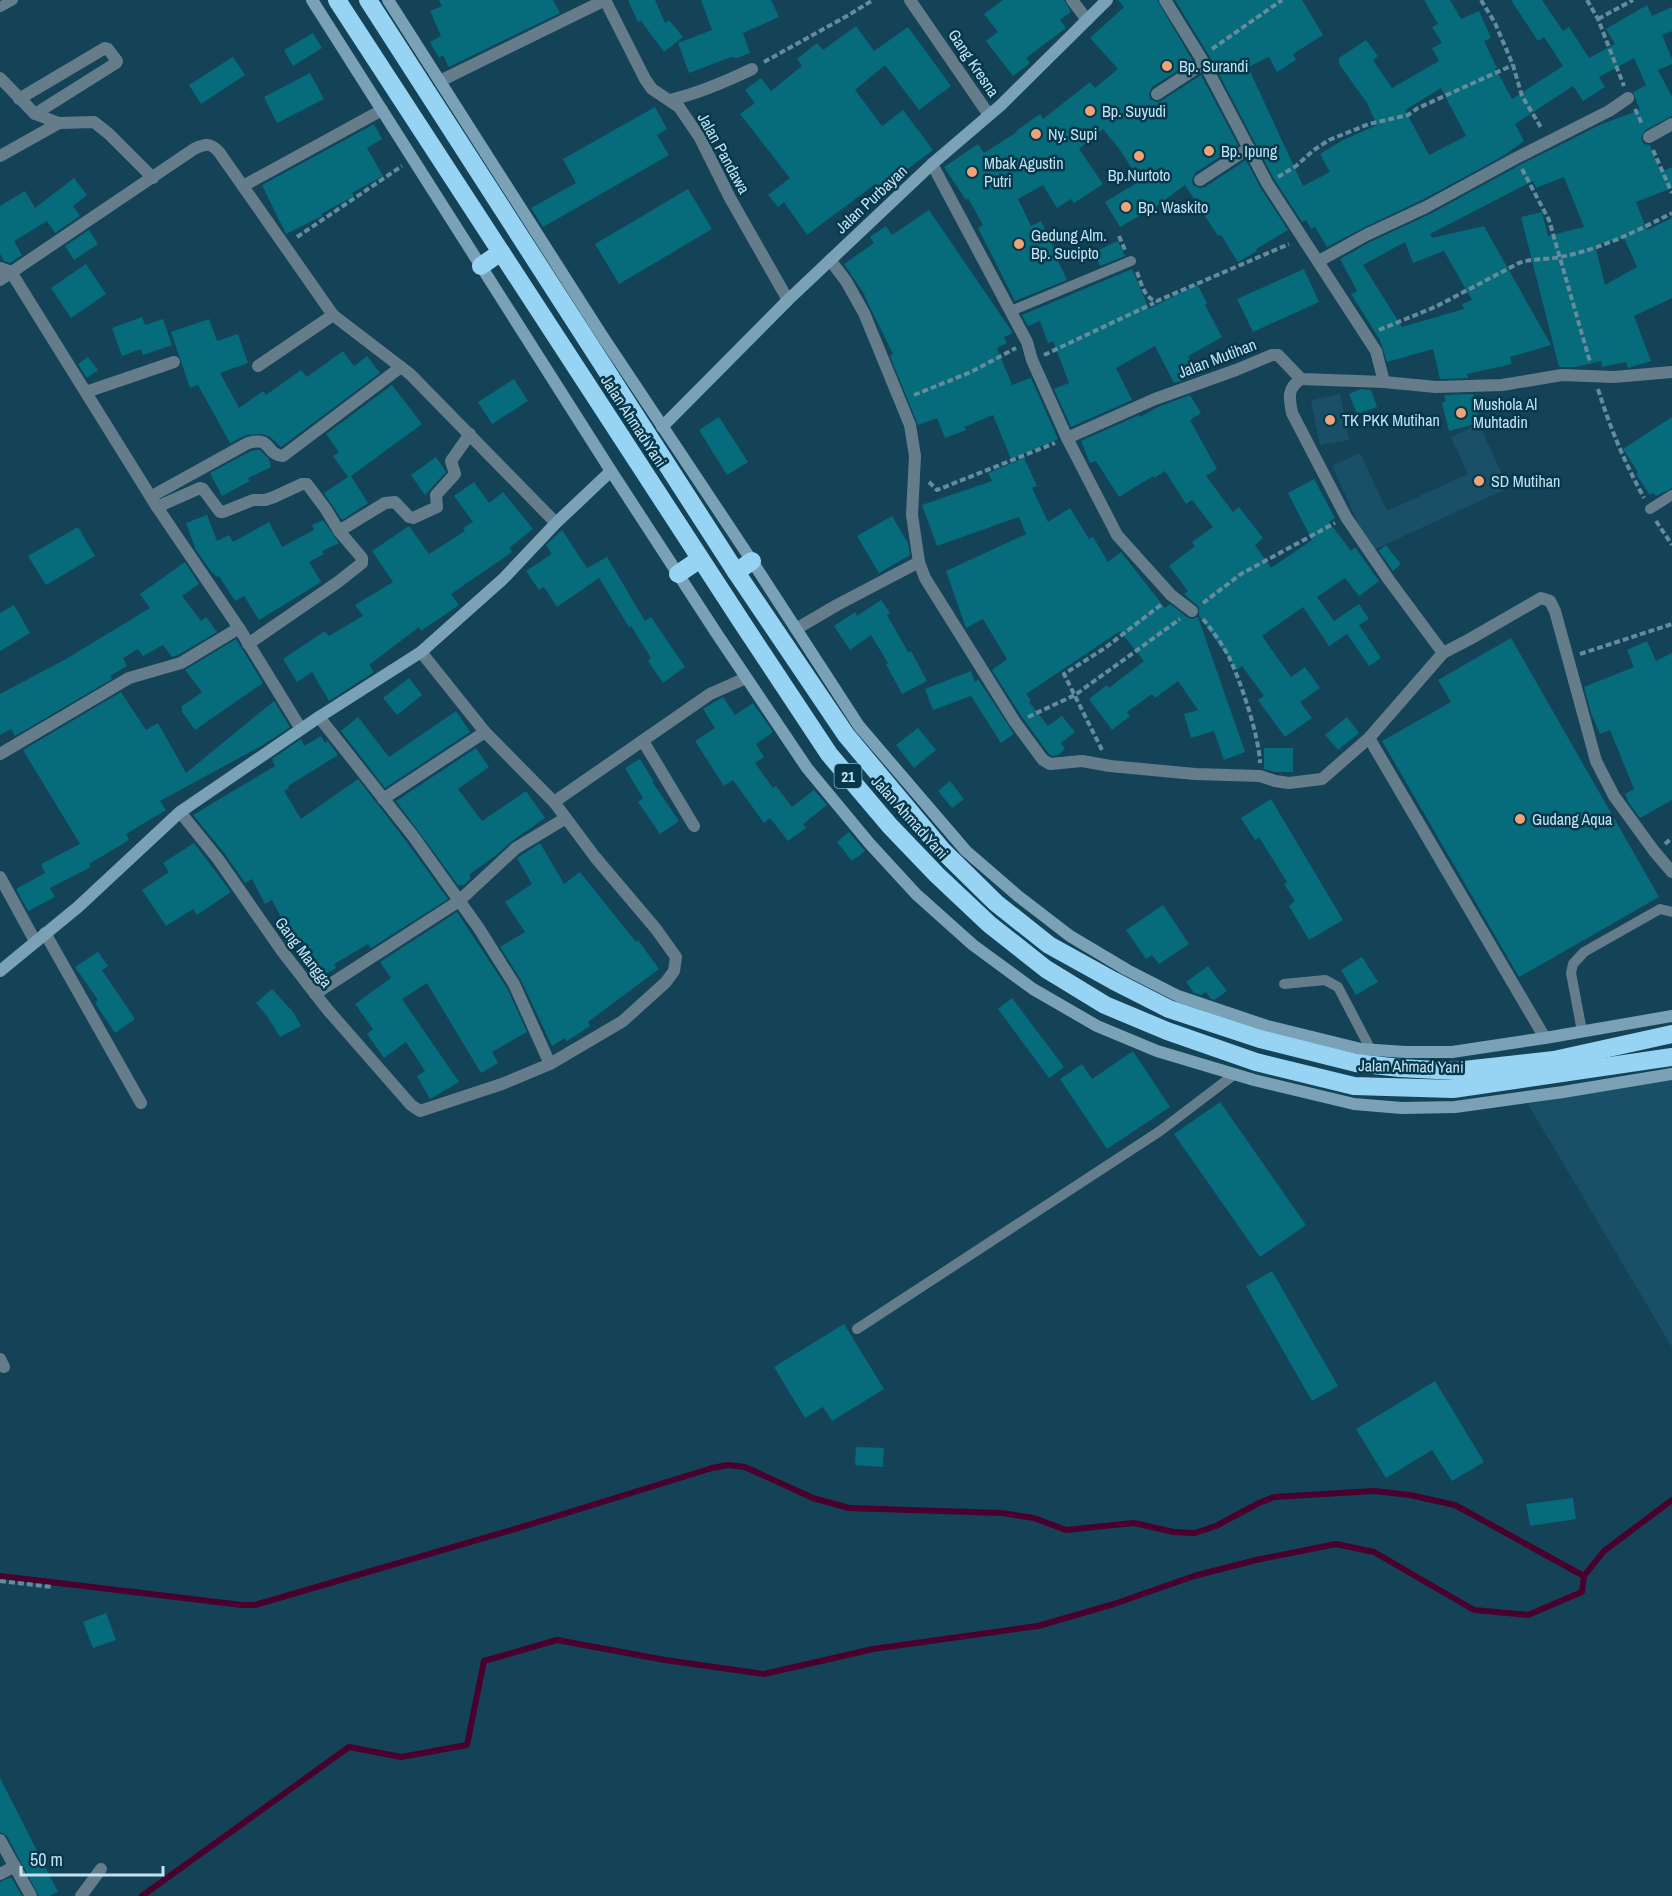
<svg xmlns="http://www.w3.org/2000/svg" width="1672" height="1896" font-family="'Archivo Narrow',sans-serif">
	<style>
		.built { fill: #195068 }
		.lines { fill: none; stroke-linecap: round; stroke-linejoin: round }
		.stream { stroke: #49002c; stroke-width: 6 }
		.building { fill: #066b7a; fill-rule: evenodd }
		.path { stroke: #648b9e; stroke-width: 4; stroke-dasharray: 6 3; stroke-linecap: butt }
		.lane { stroke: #657d8a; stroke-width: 10 }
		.street { stroke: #657d8a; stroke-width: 12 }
		.secondary { stroke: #7aa1b5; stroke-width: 12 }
		.highway { stroke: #97d4f3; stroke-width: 18 }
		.poi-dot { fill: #efa377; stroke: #06384c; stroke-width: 2 }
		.labels { text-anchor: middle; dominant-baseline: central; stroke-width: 5; stroke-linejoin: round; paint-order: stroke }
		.shield { fill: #06384c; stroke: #8bafc0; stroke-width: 1.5 }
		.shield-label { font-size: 15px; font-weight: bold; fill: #c4e2f2 }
		.street-label { font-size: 16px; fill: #c4e2f2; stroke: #06384c }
		.poi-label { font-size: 16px; fill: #c4e2f2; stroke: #06384c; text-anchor: start }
	</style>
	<rect width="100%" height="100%" fill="#144358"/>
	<g class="built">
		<polygon points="1340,394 1349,440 1320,445 1311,400"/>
		<polygon points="1479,424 1508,488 1371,551 1332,466 1360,453 1387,511 1468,474 1451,437"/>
		<polygon points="1672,1076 1672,1347 1528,1104"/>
	</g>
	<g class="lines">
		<g class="stream">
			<polyline points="0,1576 242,1605 255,1605 515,1529 712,1468 728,1465 745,1467 813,1498 849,1508 1002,1513 1034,1518 1066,1530 1134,1523 1174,1532 1195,1533 1216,1526 1259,1503 1274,1497 1374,1491 1410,1495 1455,1505 1584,1576"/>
			<polyline points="142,1896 349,1747 401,1757 467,1745 484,1661 557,1640 665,1660 764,1674 873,1649 1038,1626 1114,1604 1194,1576 1256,1560 1336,1544 1374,1552 1474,1610 1528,1615 1582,1592 1584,1576 1604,1551 1672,1500"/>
		</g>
	</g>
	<g class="building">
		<polygon points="439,0 553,0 560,13 449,67 443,55 439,58 430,42 441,36 430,11 442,6"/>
		<polygon points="628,0 655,0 665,23 669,20 683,37 664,52 641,21 638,22"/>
		<polygon points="701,0 771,0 779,17 743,33 750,53 737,58 731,57 689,73 678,43 712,30"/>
		<polygon points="1003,0 1064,0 1071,12 1060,20 1066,28 1026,58 1030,63 1013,76 986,41 998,32 984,14"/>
		<polygon points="1118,0 1157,0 1193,61 1152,87 1149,94 1150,99 1157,102 1161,101 1201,75 1238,145 1195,173 1192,180 1193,185 1200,188 1205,187 1246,160 1260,187 1288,230 1256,249 1257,251 1238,262 1221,235 1218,236 1185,185 1154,208 1120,227 1105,202 1140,181 1120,150 1103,129 1079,149 1103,184 1074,203 1071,199 1057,208 1043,185 1018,199 1031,226 1041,221 1060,260 1058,261 1067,280 1015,301 978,228 983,225 968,198 966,200 944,167 978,144 984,153 1017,132 1016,131 1040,114 1043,119 1090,82 1095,88 1118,69 1090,38 1124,7"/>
		<path d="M1175,0h127l21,35 -30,19 3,6 -19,12 -8,-15 -21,10 55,119 27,-14 -10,-18 23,-14 34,-15 -10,-22 -28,-39v-6l27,-18 12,16 -5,4 19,28 47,-27 -7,-13 10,-5 -10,-16 6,-3 -14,-24h26l11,19 18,-8 12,27 -7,3 13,27h-2l17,31 51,-33 -19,-29 -6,4 -27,-41h31l21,31 6,-4 20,31 26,-14 -9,-15 41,-24 5,11 20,-9v24l-10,4 10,24v5l-14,6 14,27v19l-27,14 -4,8 3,6 6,1 11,27 11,-5v21l-36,14 11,28 25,-12v80l-38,18 17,45 -23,7 -2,-6 -24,5 -1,-6 -25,6h-17l-38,-150 21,-5 6,24 36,-9 -20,-50 -28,11 -3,-7 -103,53 2,4 52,-12 67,119 -41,12 2,7 -45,10 1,4 -28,1 -7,-30 -46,13 -7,-22 -29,-46 6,-3 -17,-32 30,-17 60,-28 90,-49 82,-41 38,-14 -7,-18 13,-7 -12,-27 -35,19 6,10 -22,14 -10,-15 -58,38 9,17 -21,15 -81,44 -59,28 -36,19 -12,-20 -4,2 -5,-9 -4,2 -28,-43 -63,-120zM1441,88l25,48 -37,19 -24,-45zM1624,238l13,29 -32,18 -10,-40zM1405,242l8,21 31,-12 28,49 -10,4 2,5 -62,18 -39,-62z"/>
		<polygon points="856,26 874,51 908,27 951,86 919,110 885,65 855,90 882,126 903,110 933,150 878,191 874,185 807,235 784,202 778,207 768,195 790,178 740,114 755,103 745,90 761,78 771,91 802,66 797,59 817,43 823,50"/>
		<polygon points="313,33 322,48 293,66 284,50"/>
		<polygon points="233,57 245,75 201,104 189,85"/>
		<polygon points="310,73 324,99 277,123 264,97"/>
		<polygon points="655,107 667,129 657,135 669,155 543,227 531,208 576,183 563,159"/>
		<polygon points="374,124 382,139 367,148 383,176 352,193 354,196 321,214 322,216 286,234 262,185"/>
		<polygon points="74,178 87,195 73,206 80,216 55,233 47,221 14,241 22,255 10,263 4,261 0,254 0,206 25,191 35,208"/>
		<polygon points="688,189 712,229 619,284 595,244"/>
		<polygon points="929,210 1013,333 1004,337 1007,343 997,348 1012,385 1031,378 1058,439 1011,459 993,415 964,427 966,430 945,438 937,418 918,425 890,356 893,354 864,295 865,295 844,264 874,243 870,237 886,226 892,235"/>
		<polygon points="89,230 98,244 74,260 65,246"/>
		<polygon points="1118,241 1125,256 1100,266 1094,252"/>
		<polygon points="86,264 106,294 71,318 51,288"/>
		<polygon points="1132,269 1149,309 1197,284 1207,303 1205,305 1222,337 1188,356 1198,375 1174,383 1155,346 1116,368 1132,400 1071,427 1054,389 1069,383 1053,341 1048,343 1040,321 1028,326 1022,315"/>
		<polygon points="1304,269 1319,302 1253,332 1237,299"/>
		<polygon points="142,317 145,325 163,319 172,345 143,355 141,349 122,356 112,328"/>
		<polygon points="209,319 217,341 238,334 248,363 220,373 239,408 263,391 266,395 301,370 307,377 343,351 354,366 367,356 380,373 281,447 270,437 262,434 246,435 230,443 198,385 190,388 171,332"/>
		<polygon points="88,357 98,370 87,378 78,364"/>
		<polygon points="514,379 528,401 492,424 478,402"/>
		<polygon points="392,385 422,424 351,476 368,503 342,520 324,493 348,477 333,456 339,452 326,434"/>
		<polygon points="1361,389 1371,390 1377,407 1357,414 1349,394"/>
		<polygon points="1473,394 1480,423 1449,431 1442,403 1446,401 1444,395"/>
		<polygon points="1190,395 1201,413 1190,420 1217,469 1206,476 1233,512 1239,507 1263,538 1255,545 1271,568 1312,540 1288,493 1314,479 1335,518 1329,522 1351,551 1355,547 1379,581 1359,596 1345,578 1317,597 1334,621 1359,604 1369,619 1359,625 1381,658 1369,666 1347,634 1329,646 1303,607 1262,636 1291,677 1305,667 1320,688 1300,702 1312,718 1285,737 1258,700 1264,696 1242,666 1237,670 1199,616 1199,607 1184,594 1188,591 1169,566 1195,546 1192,542 1213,527 1192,500 1186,504 1165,471 1154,478 1153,476 1119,497 1096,461 1090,463 1081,441 1139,415 1140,417 1158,407"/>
		<polygon points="719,417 748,462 727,475 699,430"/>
		<polygon points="1672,417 1672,488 1656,496 1653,493 1650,495 1636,474 1638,472 1623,449"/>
		<polygon points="256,450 260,450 269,459 271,467 248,478 250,481 222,496 210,473 251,451"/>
		<polygon points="436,457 446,472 425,495 411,475"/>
		<polygon points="1024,458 1037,486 1032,488 1048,522 1070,508 1089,539 1093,537 1108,562 1121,552 1165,608 1170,604 1188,618 1192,619 1198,617 1245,752 1224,760 1214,731 1191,738 1184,714 1198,710 1178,681 1155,698 1152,694 1127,712 1130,716 1112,730 1089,699 1107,685 1109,688 1144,661 1120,631 1026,694 1031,700 1029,702 1048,726 1062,716 1075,732 1061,743 1065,749 1058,755 1052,756 1049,754 1022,717 992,670 1007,659 983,619 966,628 946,571 1026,534 1019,517 937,546 922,505 992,481 988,473"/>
		<polygon points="474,482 489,503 503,492 533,529 509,548 512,552 451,594 459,605 421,631 419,627 369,665 374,672 329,701 312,672 297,682 283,659 325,631 329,636 363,616 355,605 393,582 372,551 409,526 429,554 465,531 463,528 473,522 454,496"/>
		<polygon points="207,515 217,541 229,535 233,542 269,522 282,547 314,530 312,525 323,520 339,543 322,551 324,554 309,562 321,582 259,620 244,596 235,601 219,576 216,577 214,573 213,574 196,550 186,523"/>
		<polygon points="892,516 908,543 910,555 879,573 857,536"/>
		<polygon points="78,527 95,556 46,585 28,556"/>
		<polygon points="562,530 587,568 607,557 645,621 651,617 685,667 663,683 648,661 651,658 631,626 629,627 599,578 557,607 544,587 539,590 526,571 552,554 546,545"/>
		<polygon points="1386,545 1401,564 1393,571 1379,551"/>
		<polygon points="185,562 199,584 182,596 201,621 206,617 217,632 178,655 172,657 163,645 143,656 138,649 123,658 127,666 110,676 112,679 15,736 11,729 0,735 0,694 66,659 150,608 140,594"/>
		<polygon points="881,600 890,613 887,615 908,652 911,651 927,681 902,694 886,664 888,663 871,635 850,650 834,626 855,612 857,616"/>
		<polygon points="14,605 30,633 0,651 0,613"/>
		<polygon points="1511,638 1659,897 1519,977 1382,741 1451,702 1438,680"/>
		<polygon points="236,639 263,683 195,730 182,712 182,706 202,692 185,670"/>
		<polygon points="1647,641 1656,661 1672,653 1672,800 1640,818 1629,803 1625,794 1634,789 1610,730 1600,734 1591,713 1584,687 1634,667 1627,650"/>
		<polygon points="971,671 975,682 978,679 1014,734 1001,743 971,696 933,710 925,689"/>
		<polygon points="409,678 422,695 397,715 383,698"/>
		<polygon points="121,692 146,730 158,723 186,773 274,701 290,727 263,745 160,801 166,810 126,834 129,840 89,864 91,867 50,888 55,897 28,911 16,889 45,873 41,864 80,844 23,750"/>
		<polygon points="723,697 735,715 753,703 773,732 756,744 764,757 755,763 773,788 776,786 792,807 814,790 827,805 803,824 806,828 788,841 770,818 764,823 733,780 724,786 695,741 715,728 703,709"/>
		<polygon points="456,711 470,732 385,788 341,731 358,717 389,757"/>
		<polygon points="1347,717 1359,733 1338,750 1325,735"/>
		<polygon points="918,728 936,750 914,768 896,745"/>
		<polygon points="321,736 325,743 328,741 338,755 288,786 289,788 284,791 301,819 358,779 406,841 448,899 371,948 368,944 334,964 336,968 317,979 298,946 291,950 278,931 286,927 272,900 265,904 252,879 245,883 225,854 193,815 275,766 272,759 301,739 304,746"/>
		<polygon points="476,748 489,767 458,789 482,821 526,791 545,818 512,841 495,856 470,874 470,879 464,885 458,885 396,801"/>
		<polygon points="1264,748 1293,748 1293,772 1275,772 1264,769"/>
		<polygon points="640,759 654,782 653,783 679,821 660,834 638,802 643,798 625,768"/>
		<polygon points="950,781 964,799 952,808 938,791"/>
		<polygon points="1271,799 1343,920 1309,940 1289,906 1295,901 1284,884 1287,882 1259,837 1255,840 1241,818"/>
		<polygon points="849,832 865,851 852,861 837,842"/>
		<polygon points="194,843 231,892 197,915 193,909 166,926 142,890 169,872 163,863"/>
		<polygon points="540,843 564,884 580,872 636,942 638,940 659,969 588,1022 590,1026 567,1041 565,1038 552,1046 521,980 500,947 525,932 505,902 532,884 517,858"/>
		<polygon points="1163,905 1189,944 1159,964 1152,955 1146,959 1126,930"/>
		<polygon points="457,912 507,988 527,1032 492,1052 498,1063 481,1073 427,983 402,999 459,1082 430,1099 417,1076 425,1071 406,1042 384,1058 367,1034 373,1029 355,1004 391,978 380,962"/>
		<polygon points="98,952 108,966 102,970 135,1019 115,1033 95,1003 98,1000 75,967"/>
		<polygon points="1362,957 1378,982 1356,995 1341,970"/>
		<polygon points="1208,966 1227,991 1214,1000 1210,998 1206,992 1201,995 1194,993 1186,982"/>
		<polygon points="272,989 294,1013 301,1026 280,1037 267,1016 256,1003"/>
		<polygon points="1012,998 1064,1067 1049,1078 998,1009"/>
		<polygon points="1133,1051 1170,1107 1107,1149 1060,1079 1082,1064 1092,1079"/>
		<polygon points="1220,1102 1306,1225 1260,1257 1174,1134"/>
		<polygon points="1272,1271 1338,1386 1312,1401 1246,1286"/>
		<polygon points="844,1324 884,1389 832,1421 823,1407 805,1418 774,1367"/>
		<polygon points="1435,1381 1484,1462 1452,1481 1432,1450 1386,1478 1356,1429"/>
		<polygon points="856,1447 884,1448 883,1467 855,1465"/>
		<polygon points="1573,1498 1576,1519 1530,1526 1526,1504"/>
		<polygon points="106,1613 116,1640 93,1648 83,1622"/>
		<polygon points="0,1778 58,1892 49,1896 39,1896 7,1836 0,1832"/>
		<polygon points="11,1877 22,1896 0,1896 0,1882"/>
	</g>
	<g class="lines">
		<g class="path">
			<polyline points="1481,0 1495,23 1513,65 1522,96 1542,129"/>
			<polyline points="1587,0 1598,19 1624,86"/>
			<polyline points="1598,19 1633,0"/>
			<polyline points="1212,49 1282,0"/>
			<polyline points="764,62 847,16 873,0"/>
			<polyline points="1635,109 1642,124"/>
			<polyline points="1653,150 1672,193"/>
			<polyline points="1522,169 1549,220 1590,362"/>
			<polyline points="1278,177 1296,166 1314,150 1329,140 1369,124 1408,115 1418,108 1513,65"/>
			<polyline points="1119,236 1125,250"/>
			<polyline points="297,237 402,166"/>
			<path d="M1137,272c4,11 8,28 20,29l132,-57"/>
			<path d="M1379,330l56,-23 84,-44c14,-5 27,-3 41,-6 39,-7 77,-26 112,-44"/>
			<polyline points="1044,355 1154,303"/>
			<path d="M1598,389c12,39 27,74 46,109"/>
			<polyline points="914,395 971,372 1016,348"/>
			<polyline points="929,482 937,490 1055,443"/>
			<polyline points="1656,521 1672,545"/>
			<polyline points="1203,603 1241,574 1335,523"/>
			<path d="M1203,619c9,11 19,25 26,38 12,25 30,79 31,106"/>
			<polyline points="1580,654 1672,624"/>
			<polyline points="1028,717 1075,695 1180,619"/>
			<polyline points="1102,750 1064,674 1105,648 1162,604"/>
			<polyline points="1665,844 1672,838"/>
			<polyline points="0,1581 52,1587"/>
		</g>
		<g class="lane">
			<polyline points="0,7 13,0"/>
			<polyline points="1011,311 1131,261"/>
			<polyline points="1650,509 1672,495"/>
			<polyline points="1284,984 1325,980 1338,987 1371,1050"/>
			<polyline points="1582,1031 1571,973 1573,964 1584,952 1660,909 1672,912"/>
			<polyline points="857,1329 1160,1131 1235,1074"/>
		</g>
		<g class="street">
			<polyline points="910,0 989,115"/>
			<polyline points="1072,0 1087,20"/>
			<polyline points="1165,0 1204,63 1267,183 1376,351 1384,382"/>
			<polyline points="0,78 35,114 59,123 94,122 109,134 153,178"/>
			<polyline points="440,81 605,0 645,79 652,89 679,107 700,138 730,198 788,300"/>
			<polyline points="1157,94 1204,63"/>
			<polyline points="19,99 105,48 108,49 117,61 116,63 35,114"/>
			<path d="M670,100c30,-7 55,-18 82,-31"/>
			<polyline points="1649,137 1672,124"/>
			<polyline points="0,156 59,123"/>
			<polyline points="932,164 1027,342 1032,360 1067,438 1117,535 1171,595 1192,611"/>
			<polyline points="1200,180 1249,148"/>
			<polyline points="243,186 382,110"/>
			<polyline points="830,260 846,281 864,313 910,425 915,456 912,515 919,562 925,578 1015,722 1043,760 1050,764 1082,761 1110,766 1195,774 1260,776 1275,781 1289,783 1322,779 1369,738 1443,653 1470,639 1541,598 1550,601 1555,611 1596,761 1614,796 1654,851 1672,872"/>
			<polyline points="1319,261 1366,235 1426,207 1516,158 1609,111 1628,98"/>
			<polyline points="0,268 11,272 157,507 239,628 301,729"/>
			<path d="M0,280l194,-131c11,-5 16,-7 25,3l114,163 77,59 146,149"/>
			<polyline points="258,366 333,315"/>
			<path d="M1301,379c-14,9 -12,19 -9,34l54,104 43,63 54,73"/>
			<polyline points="86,392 174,362"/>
			<polyline points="1067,438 1155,399 1236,370 1272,355 1278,355 1301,379 1384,382 1436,387 1502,385 1562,375 1614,377 1672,372"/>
			<path d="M152,496l96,-53c25,-7 16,11 35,13l118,-89"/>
			<polyline points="157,507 200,488 203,489 220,512 223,512 253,500 265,500 274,497 302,484 307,484 325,508 339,531 385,503 395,502 409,517 413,518 437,507 436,495 455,474 451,461 470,434"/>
			<polyline points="796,629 837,605 919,562"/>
			<polyline points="248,644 338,582 362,563 362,558 339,531"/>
			<polyline points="319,717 413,836 478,927 514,984 550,1064"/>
			<polyline points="1369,738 1545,1038"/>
			<polyline points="643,741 694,826"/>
			<polyline points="0,754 129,678 181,663 239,628"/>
			<polyline points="383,799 485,732"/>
			<polyline points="554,802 710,694 746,678"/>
			<polyline points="180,812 218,859 282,951 327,1009 411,1105 420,1111 502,1084 550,1064 623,1021 666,982 674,971 676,957 656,929 595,857 554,802 485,732 421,652"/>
			<polyline points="0,877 35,941"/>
			<polyline points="45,933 141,1103"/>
			<polyline points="315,994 459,901 516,848 566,818"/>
			<polyline points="0,1359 4,1367"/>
			<polyline points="0,1840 31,1896"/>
			<polyline points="0,1874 15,1866"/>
			<polyline points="81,1896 101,1869"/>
		</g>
		<g class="secondary">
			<polyline points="312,0 611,471 717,634 807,768 870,844 916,894 973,945 1033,989 1097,1026 1157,1051 1254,1080 1354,1104 1402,1108 1455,1107 1563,1092 1672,1074"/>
			<polyline points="388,0 601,334 752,561 859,726 966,851 1018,896 1070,936 1127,970 1178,996 1267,1026 1361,1049 1405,1052 1452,1052 1545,1038 1672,1016"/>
			<polyline points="662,427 788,300 932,164 1001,105 1107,0"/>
			<polyline points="0,971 78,907 180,812 319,717 421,652 503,579 556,523 611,471"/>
		</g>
		<g class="highway">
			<polyline points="337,0 743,624 829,754 890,826 937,875 989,924 1046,969 1105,1005 1167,1031 1256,1062 1354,1086 1453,1089 1672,1057"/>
			<polyline points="368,0 736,572 846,735 943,851 996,903 1049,945 1114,981 1169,1009 1260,1039 1356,1063 1400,1068 1455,1071 1554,1060 1672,1034"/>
			<polyline points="481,266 501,252"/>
			<polyline points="736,572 752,561"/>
			<polyline points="678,574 700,559"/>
		</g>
	</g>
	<g class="poi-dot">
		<circle cx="1167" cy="66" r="6"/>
		<circle cx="1090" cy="111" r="6"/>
		<circle cx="1036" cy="134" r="6"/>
		<circle cx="1209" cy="151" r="6"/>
		<circle cx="1139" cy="156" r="6"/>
		<circle cx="972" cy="172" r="6"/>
		<circle cx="1126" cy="207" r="6"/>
		<circle cx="1019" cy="244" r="6"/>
		<circle cx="1461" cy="413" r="6"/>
		<circle cx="1330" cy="420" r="6"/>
		<circle cx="1479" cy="481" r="6"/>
		<circle cx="1520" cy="819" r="6"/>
	</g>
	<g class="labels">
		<rect class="shield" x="834.5" y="764" width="27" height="24" rx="4.5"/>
		<g class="shield-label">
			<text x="848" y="776">21</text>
		</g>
		<g class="street-label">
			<text transform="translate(974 63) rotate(56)">Gang Kresna</text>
			<text transform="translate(724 153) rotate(61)">Jalan Pandawa</text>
			<text transform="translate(871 199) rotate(-43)">Jalan Purbayan</text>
			<text transform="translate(1217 358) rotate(-21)">Jalan Mutihan</text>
			<text transform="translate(634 421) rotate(57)">Jalan Ahmad Yani</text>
			<text transform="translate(910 817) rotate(48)">Jalan Ahmad Yani</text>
			<text transform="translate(304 952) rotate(53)">Gang Mangga</text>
			<text transform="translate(1411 1066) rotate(1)">Jalan Ahmad Yani</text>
		</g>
		<g class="poi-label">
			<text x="1179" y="66">Bp. Surandi</text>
			<text x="1102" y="111">Bp. Suyudi</text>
			<text x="1048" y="134">Ny. Supi</text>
			<text x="1221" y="151">Bp. Ipung</text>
			<text x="984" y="163">Mbak Agustin<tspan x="984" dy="18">Putri</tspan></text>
			<text x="1139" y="175" text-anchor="middle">Bp.Nurtoto</text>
			<text x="1138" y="207">Bp. Waskito</text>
			<text x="1031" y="235">Gedung Alm.<tspan x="1031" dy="18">Bp. Sucipto</tspan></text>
			<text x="1473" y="404">Mushola Al<tspan x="1473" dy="18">Muhtadin</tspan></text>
			<text x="1342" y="420">TK PKK Mutihan</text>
			<text x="1491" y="481">SD Mutihan</text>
			<text x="1532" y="819">Gudang Aqua</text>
		</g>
	</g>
	<path d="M21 1866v9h142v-9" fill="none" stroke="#c4e2f2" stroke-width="3"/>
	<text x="30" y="1866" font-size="18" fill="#c4e2f2" stroke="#06384c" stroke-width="4.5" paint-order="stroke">50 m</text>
</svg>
